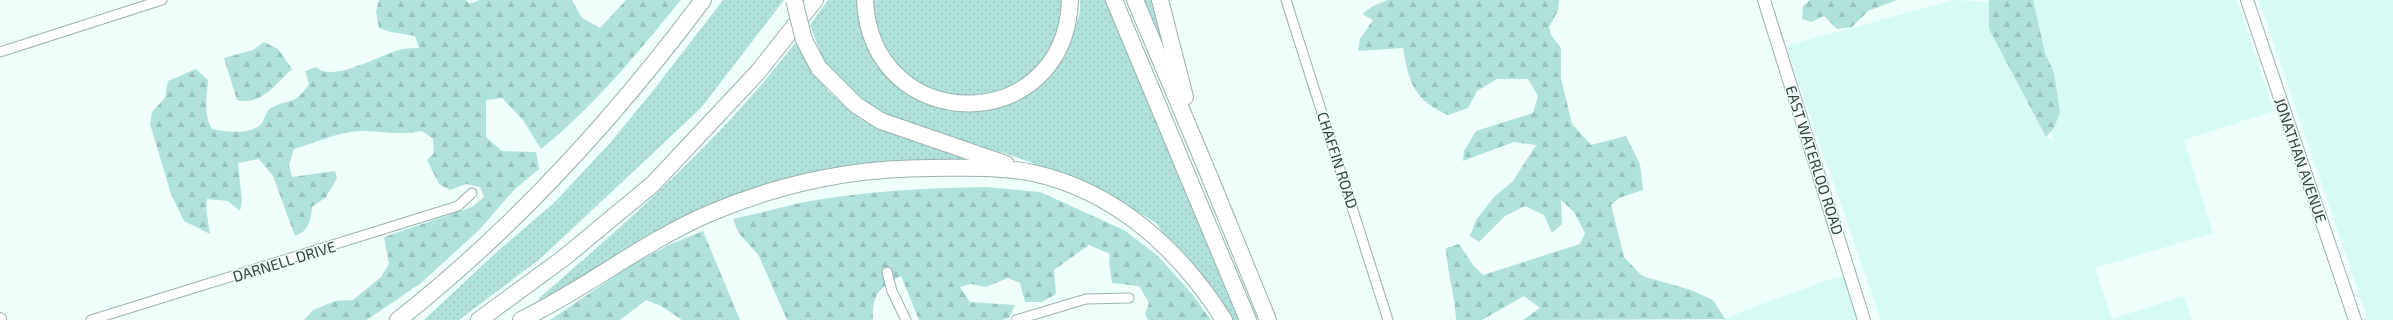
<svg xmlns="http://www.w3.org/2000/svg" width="2393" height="320" font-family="'Exo 2',sans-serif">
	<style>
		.built { fill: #d6fbf5 }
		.grass { fill: url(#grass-dots) }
		.forest { fill: url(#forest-firs) }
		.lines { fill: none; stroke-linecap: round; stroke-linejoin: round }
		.street-casing { stroke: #98b2ae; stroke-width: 11 }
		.secondary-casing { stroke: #98b2ae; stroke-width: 14 }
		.highway-casing { stroke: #98b2ae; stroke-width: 18 }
		.street { stroke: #fff; stroke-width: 9 }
		.secondary { stroke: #fff; stroke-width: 12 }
		.highway { stroke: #fff; stroke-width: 16 }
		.highway-bridge-casing { stroke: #98b2ae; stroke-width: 18; stroke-linecap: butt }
		.highway-bridge { stroke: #fff; stroke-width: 16 }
		.labels { text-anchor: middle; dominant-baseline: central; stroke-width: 3; stroke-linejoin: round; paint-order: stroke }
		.street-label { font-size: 15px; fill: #343f3d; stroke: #eefefb }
	</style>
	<defs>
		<pattern id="grass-dots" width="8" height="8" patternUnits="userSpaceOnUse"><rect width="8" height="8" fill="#b0e2db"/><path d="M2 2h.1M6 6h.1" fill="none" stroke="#98c3bd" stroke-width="1.8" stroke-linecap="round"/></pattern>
		<pattern id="forest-firs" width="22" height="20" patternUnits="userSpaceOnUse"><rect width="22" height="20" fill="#b0e2db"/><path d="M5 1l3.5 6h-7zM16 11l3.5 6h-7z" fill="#98c3bd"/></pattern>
	</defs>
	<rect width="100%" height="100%" fill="#eefefb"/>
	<g class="built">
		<polygon points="1954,0 1990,2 1989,29 2046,137 2055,143 2008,0 2237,0 2274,111 2184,140 2213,233 2095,268 2112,319 2183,296 2192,320 1881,320 1786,46"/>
		<polygon points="2259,0 2393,0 2393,320 2368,320"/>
		<polygon points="1845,274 1858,320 1721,320 1759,305"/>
	</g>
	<g class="grass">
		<polygon points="723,0 784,0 701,108 540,259 459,320 424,320 500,249 554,203 610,143 652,92"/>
		<polygon points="828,0 861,0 866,35 937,105 1035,85 1059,62 1071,40 1080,12 1080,0 1105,0 1240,320 1228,320 1156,223 1104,191 1061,173 1004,153 954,142 871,109 843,88 822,56 810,25"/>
		<polygon points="872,0 1064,0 1064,15 1045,64 1018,87 961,99 913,84 881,48"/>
		<polygon points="1144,0 1156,0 1167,57"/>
		<path d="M795,43l33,48 32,28 17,8 101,32 -213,29 -224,115 -2,-5c91,-78 183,-159 256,-255z"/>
	</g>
	<g class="forest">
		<path d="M379,0h87l3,4 11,-4h92l10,18 18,10 26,-28h55c-43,52 -87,107 -140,149l-18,-29 -21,-22 -16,2v37l16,14 34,1 3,17 -25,21 -35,40 -58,53 -54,37h-63l9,-10 22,-9 18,-1 28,-23 8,-13 -5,-27 88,-30 12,-10 -4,-10 -14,-3 -16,6 -11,-6 -12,-24 7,-7 -1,-14 -11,-8c-22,5 -41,0 -62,0 -23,1 -45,12 -66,18l-5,16 3,12 43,-6 2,7 -11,19 -14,10c-1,13 -3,24 -17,29l-22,-60 -14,-17 -21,4 4,38 -2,10 -12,-10 -21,-2 -1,10 4,25 -26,-13 -13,-27 -21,-70 2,-12 13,-14 3,-17 28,-12 12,11c-1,16 -5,34 4,49 14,3 38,6 49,-5 4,-5 5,-13 10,-16 20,-11 23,-1 38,-24l-4,-13 11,-4c17,17 66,-14 87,-18 5,-1 11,-1 16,-1l-4,-12 -24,-4 -12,-4 -3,-16z"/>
		<path d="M1388,0h171l-1,11 -9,16 2,8 10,13v30l11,46 19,21 35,-9 14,28 3,26 -24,8 -8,7 13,52 18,19 49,14 22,10 12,19 -202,1 17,-12 -16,-12 -42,24h-26c-1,-25 -9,-48 -10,-72l13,-4 14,21 10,10 97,-31 5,-11 -11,-21 -13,-12 1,24 -10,9 -8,-18 -19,-9 -20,10 -26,26 -9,-6 6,-16 18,-23 19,-16 23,-36 -22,-3 -51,19 1,-10 12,-20 57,-18 5,-17 -10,-17h-31l-20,12 -9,17 -20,7c-34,-15 -39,-32 -45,-67l-45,3 2,-12 13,-19 -11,-6 11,-8z"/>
		<polygon points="1810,0 1897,0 1868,11 1852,27 1837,29 1824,16 1811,22 1802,19 1803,6"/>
		<polygon points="1989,0 2033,0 2045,53 2054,73 2060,112 2054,128 2046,137 1989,29"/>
		<path d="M264,42l14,7 14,20c-17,15 -30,37 -55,31l-13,-42 29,-8z"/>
		<path d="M987,187l53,5 84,38 34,26 35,39 18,25h-63l-3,-6 4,-11 -10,-17 -27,-3 -3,-21 1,-8 -21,-9 -35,25 2,24 -14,8h-17l-5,-19 -12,-5 -22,9 -15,-3 -11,3 10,15 45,3 -6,13 -7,2h-83l-18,-44c-22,11 -29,19 -28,44h-86l-28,-64 -21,-24 -5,-13c24,-5 48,-12 72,-17 60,-11 120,-14 182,-15z"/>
		<polygon points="703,231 740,320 682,320 661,306 646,300 620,320 550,320 633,264 671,244"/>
	</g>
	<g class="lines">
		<g class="street-casing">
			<g id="street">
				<polyline points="1286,0 1388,320"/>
				<polyline points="0,52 162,0"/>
				<polyline points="887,272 892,291 906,320"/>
				<polyline points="91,320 458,206 472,193"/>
				<polyline points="1016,320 1086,299 1129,298"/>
			</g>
		</g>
		<g class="secondary-casing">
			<g id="secondary">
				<polyline points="1764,0 1864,320"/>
				<polyline points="2247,0 2355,320"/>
				<polyline points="0,319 0,320"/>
			</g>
		</g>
		<g class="highway-casing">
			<g id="highway">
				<path d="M865,0c6,137 200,139 205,0"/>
				<polyline points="1114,0 1248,320"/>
				<polyline points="1135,0 1206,168 1268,320"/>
				<polyline points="1160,0 1185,97"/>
				<polyline points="819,68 856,105 881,121 1006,164"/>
				<path d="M398,320c117,-92 216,-201 305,-320"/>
				<polyline points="479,320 565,257 653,184 758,72 815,0"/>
				<path d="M521,320c64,-31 121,-77 187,-106 70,-30 146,-46 222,-46 34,0 70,-2 103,5 83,18 148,78 191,147"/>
			</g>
		</g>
		<use href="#street" class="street"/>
		<use href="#secondary" class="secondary"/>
		<use href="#highway" class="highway"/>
		<g class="highway-bridge-casing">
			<polyline id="highway-bridge" points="794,0 804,40 819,68"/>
		</g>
		<use href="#highway-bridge" class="highway-bridge"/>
	</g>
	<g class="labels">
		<g class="street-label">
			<text transform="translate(1338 160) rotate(72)">CHAFFIN ROAD</text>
			<text transform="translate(1815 160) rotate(72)">EAST WATERLOO ROAD</text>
			<text transform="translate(2301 160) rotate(71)">JONATHAN AVENUE</text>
			<text transform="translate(284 261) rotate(-17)">DARNELL DRIVE</text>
		</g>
	</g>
</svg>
